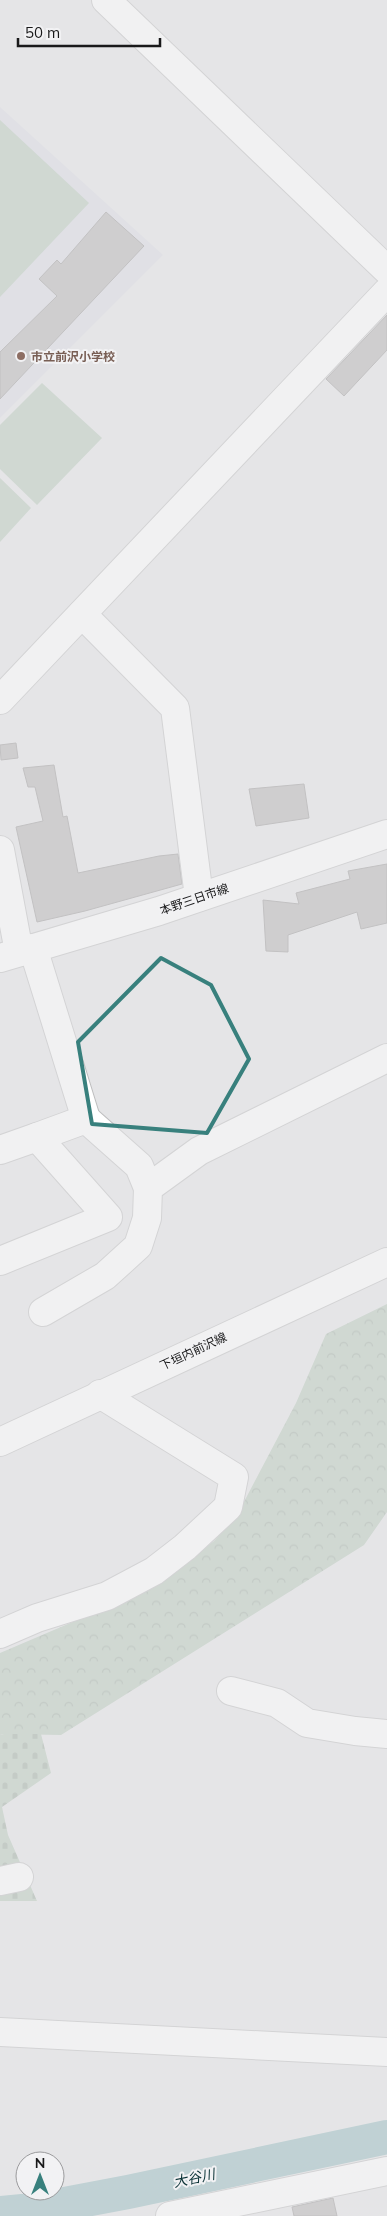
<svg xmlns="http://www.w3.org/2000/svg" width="387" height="2216" font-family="Mulish,'Noto Sans JP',sans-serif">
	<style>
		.built { fill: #d9dae3 }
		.forest { fill: url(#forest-crowns) }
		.cemetery { fill: url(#cemetery-stones) }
		.green { fill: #b5c7b8 }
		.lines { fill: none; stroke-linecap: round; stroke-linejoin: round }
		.river { stroke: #92b9bc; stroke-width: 34 }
		.building { fill: #b3b1b1; stroke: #989696 }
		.minor-casing { stroke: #bebebf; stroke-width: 30 }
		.major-casing { stroke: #bebebf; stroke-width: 30 }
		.minor { stroke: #fff; stroke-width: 28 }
		.major { stroke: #fff; stroke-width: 28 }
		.marked { fill: none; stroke: #38807d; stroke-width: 4; stroke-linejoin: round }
		.education-dot { fill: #8d6e63; stroke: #f2f2f4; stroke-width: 2 }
		.labels { text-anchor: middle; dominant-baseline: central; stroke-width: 4; stroke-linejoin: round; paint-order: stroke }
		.education-label { font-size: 12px; font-weight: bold; fill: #785e54; stroke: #f2f2f4; text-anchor: start }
		.street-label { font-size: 12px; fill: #19191a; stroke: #f2f2f4 }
		.water-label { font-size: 14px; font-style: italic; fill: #0d3438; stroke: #f2f2f4 }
	</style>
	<defs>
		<pattern id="forest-crowns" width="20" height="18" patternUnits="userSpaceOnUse" patternTransform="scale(1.25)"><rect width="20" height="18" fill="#b5c7b8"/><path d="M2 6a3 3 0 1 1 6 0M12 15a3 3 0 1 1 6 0" fill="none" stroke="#9baa9e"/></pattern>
		<pattern id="cemetery-stones" width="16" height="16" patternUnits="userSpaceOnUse" patternTransform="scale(1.25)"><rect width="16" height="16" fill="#b5c7b8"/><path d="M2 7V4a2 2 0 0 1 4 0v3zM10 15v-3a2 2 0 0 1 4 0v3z" fill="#9baa9e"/></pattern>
	</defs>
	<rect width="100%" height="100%" fill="#e5e5e7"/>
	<polygon class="built" points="0,107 163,255 0,418"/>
	<polygon class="forest" points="387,1304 387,1512 364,1545 61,1735 4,1734 0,1735 0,1653 150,1589 214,1541 237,1515 296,1403 326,1334"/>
	<polygon class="cemetery" points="4,1734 41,1734 51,1773 2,1807 8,1835 37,1901 0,1901 0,1735"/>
	<g class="green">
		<polygon points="0,120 89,203 0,297"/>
		<polygon points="42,383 102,438 37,505 0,469 0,425"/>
		<polygon points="0,478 31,508 0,542"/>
	</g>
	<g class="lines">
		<polyline class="river" points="0,2213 33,2210 128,2192 387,2137"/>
	</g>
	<g class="building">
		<polygon points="106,212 144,246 0,399 0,352 57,296 39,279 57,260 61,264"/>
		<polygon points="387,315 387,350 344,396 326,379"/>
		<polygon points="16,743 18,758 1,760 0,745"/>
		<polygon points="54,765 63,817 67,816 78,873 159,856 178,854 182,884 85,911 37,922 16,827 43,821 35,787 28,787 23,768"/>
		<polygon points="304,784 309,818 256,826 249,789"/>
		<polygon points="387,864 387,923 361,929 357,912 288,935 288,952 266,951 263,900 299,904 296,893 350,879 348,871"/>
		<polygon points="333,2198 337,2216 294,2216 292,2207"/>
	</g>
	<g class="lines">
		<g class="minor-casing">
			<g id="minor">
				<polyline points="106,0 387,270"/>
				<polyline points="82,614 175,708 199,897"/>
				<polyline points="0,700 387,292"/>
				<polyline points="0,850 19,952"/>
				<polyline points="33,948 86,1119"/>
				<polyline points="37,1137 86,1119 139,1166 148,1188"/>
				<polyline points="0,1150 37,1137 108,1217 0,1261"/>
				<polyline points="43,1312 105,1276 138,1246 147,1218 148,1188 199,1151 387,1058"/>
				<polyline points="0,1634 37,1618 107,1596 154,1571 185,1547 228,1507 234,1477 100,1394"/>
				<polyline points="231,1691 277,1703 307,1723 355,1731 387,1734"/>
				<polyline points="0,1881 19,1877"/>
				<polyline points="0,2032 387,2052"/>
				<polyline points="170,2216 387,2171"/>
			</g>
		</g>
		<g class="major-casing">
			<g id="major">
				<polyline points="0,958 159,911 387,834"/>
				<polyline points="0,1442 387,1262"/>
			</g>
		</g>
		<use href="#minor" class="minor"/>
		<use href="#major" class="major"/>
	</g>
	<path d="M0 0H387V2216H0ZM161,958l50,27 38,74 -42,74 -115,-9 -14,-82z" fill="#e5e5e7" fill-opacity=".55" fill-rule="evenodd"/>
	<path class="marked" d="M161,958l50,27 38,74 -42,74 -115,-9 -14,-82z"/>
	<circle class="education-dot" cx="21" cy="356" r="5"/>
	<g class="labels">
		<g class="education-label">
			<text x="31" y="356">市立前沢小学校</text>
		</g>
		<g class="street-label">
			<text transform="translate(194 899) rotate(-19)">本野三日市線</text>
			<text transform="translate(193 1351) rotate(-25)">下垣内前沢線</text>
		</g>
		<g class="water-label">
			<text transform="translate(194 2178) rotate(-12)">大谷川</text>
		</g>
	</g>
	<g transform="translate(40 2176)"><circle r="24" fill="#f2f2f4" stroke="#9b9b9d"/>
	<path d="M0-4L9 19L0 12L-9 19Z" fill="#38807d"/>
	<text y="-8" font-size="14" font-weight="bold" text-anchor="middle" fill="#19191a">N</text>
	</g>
	<path d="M18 38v8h142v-8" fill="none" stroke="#19191a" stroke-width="2.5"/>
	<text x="25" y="38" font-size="15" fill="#19191a" stroke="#f2f2f4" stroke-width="4" paint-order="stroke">50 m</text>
</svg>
